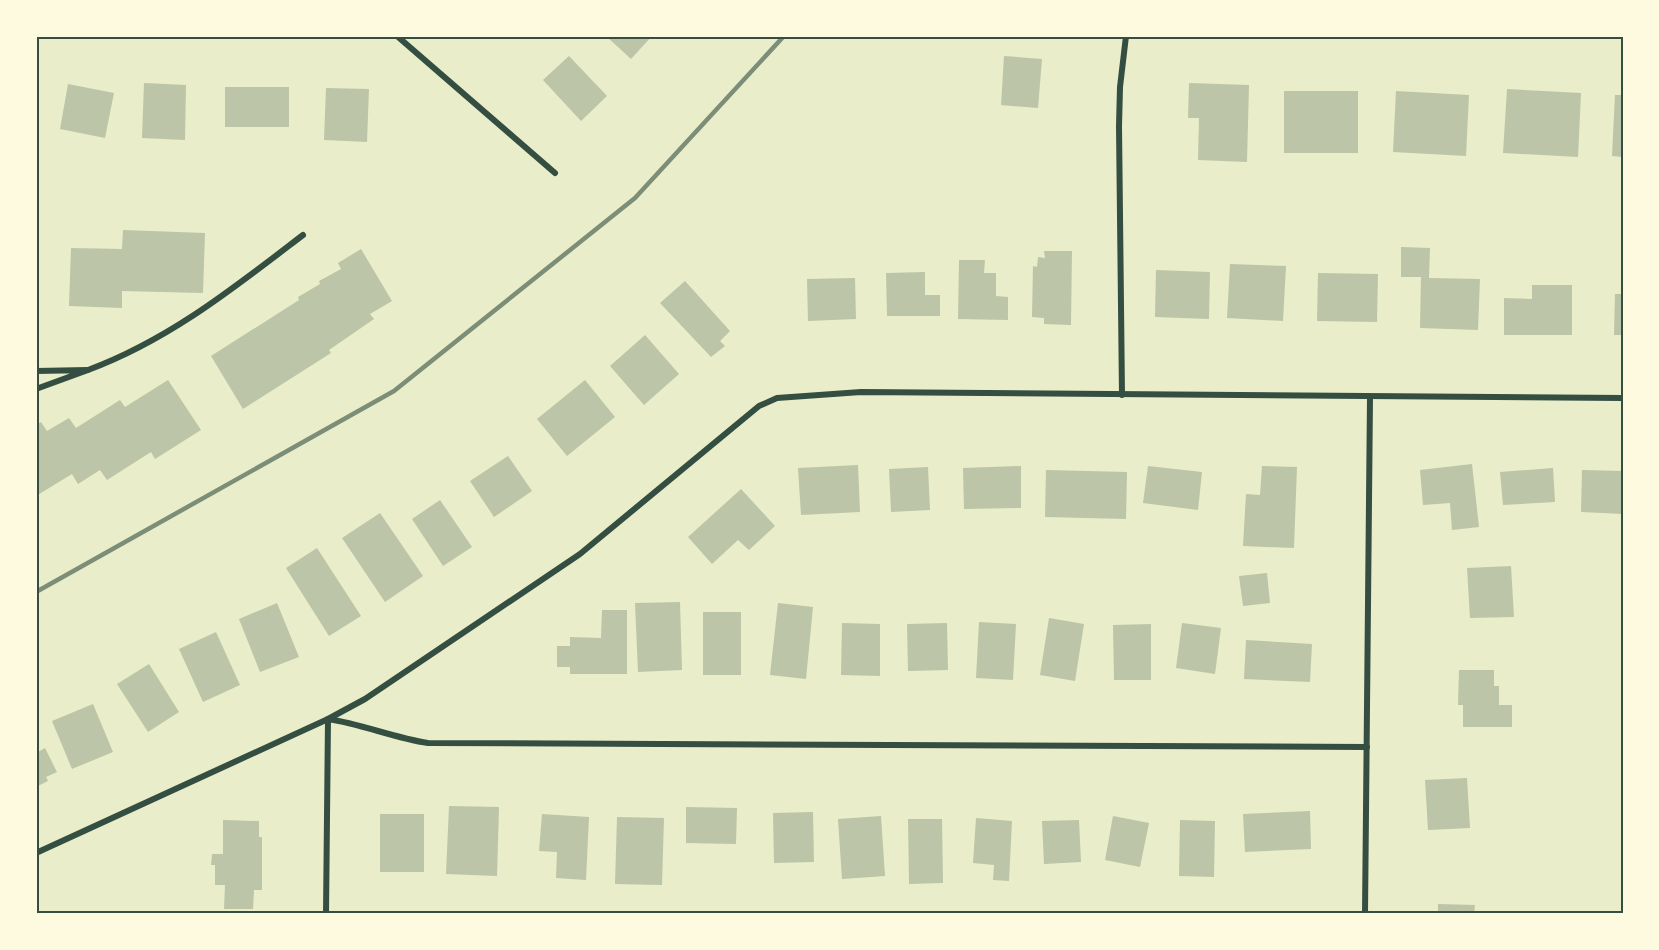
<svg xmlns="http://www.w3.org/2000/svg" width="1659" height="950" font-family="'Work Sans',sans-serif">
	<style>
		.building { fill: #bcc5a7 }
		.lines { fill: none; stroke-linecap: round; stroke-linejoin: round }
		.minor { stroke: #344e41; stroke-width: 6 }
		.rail { stroke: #7c8e77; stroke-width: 4.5 }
		.neatline { fill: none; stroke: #344e41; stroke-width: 2 }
	</style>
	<rect width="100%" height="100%" fill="#e9edc9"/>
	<g class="building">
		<polygon points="606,36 652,36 631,59"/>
		<polygon points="569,56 607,96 581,121 543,80"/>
		<polygon points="1004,56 1042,59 1038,108 1001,105"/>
		<polygon points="144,83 186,85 185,140 142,138"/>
		<polygon points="1189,83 1249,85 1247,162 1198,160 1199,118 1188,118"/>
		<polygon points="68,84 114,93 105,138 60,129"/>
		<rect x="225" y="87" width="64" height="40"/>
		<polygon points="326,88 369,89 367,142 324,140"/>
		<polygon points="1507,89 1581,93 1578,157 1503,153"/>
		<rect x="1284" y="91" width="74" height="62"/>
		<polygon points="1396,91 1469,95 1466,156 1393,152"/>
		<polygon points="1615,95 1623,95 1623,157 1612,156"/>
		<polygon points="123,230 205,233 203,293 122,291 122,308 69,306 71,248 122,249"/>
		<polygon points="1401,247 1430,248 1429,278 1480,279 1478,330 1420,328 1421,277 1401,277"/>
		<polygon points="361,249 392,301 370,314 374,319 329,350 331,353 243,409 211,356 299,300 298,297 320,284 319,281 341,269 338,263"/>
		<polygon points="1044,251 1072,251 1071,325 1044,324 1044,318 1032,317 1033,266 1037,267 1038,257 1045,258"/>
		<polygon points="959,260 985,260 984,273 996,273 996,296 1008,297 1008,320 958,319"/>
		<polygon points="1230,264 1286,266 1283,321 1227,318"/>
		<polygon points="1156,270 1210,272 1209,319 1155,317"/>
		<polygon points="925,272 925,295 940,295 940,316 887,316 886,273"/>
		<polygon points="1318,273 1378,274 1377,322 1317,321"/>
		<polygon points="855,278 856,319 808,321 807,279"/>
		<polygon points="685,281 730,331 720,341 725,346 711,357 660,303"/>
		<polygon points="1532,285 1572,285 1572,335 1504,335 1504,298 1532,299"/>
		<polygon points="1615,294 1623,294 1623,335 1614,335"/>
		<polygon points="645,335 679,374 644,405 610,366"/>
		<polygon points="168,380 201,430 155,459 151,452 107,480 100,470 78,484 72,474 36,496 36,425 41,422 47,431 69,418 76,428 120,400 125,407"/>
		<polygon points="585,380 615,417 567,456 537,419"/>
		<polygon points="508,456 532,491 494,517 470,481"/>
		<polygon points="1472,464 1479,527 1452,530 1450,503 1423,505 1420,470"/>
		<polygon points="858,465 860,512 801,515 798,468"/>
		<polygon points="1021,466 1021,508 964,509 963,468"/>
		<polygon points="1148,466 1202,472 1198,510 1143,503"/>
		<polygon points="1262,466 1297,467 1294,548 1243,546 1246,494 1260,495"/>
		<polygon points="928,467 930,510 891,512 889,469"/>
		<polygon points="1553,468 1555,502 1503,505 1500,472"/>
		<polygon points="1046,470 1127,472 1126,519 1045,517"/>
		<polygon points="1582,470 1623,471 1623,514 1581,512"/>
		<polygon points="741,489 775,526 749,550 738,540 712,564 688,537"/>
		<polygon points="440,500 472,547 443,566 412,519"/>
		<polygon points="380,513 423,576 385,602 342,538"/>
		<polygon points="317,548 361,616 329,636 286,568"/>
		<polygon points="1511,566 1514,617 1470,618 1467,568"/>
		<polygon points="1267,573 1270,603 1243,606 1239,576"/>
		<polygon points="680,602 682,670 638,672 635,603"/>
		<polygon points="277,603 299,657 260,672 239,619"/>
		<polygon points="778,603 813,607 806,679 770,675"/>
		<polygon points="602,610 627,610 627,674 570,674 570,667 557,667 557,646 570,646 570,637 601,638"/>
		<rect x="703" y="612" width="38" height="63"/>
		<polygon points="1049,618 1084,624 1075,681 1040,675"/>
		<polygon points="979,622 1016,624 1013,680 976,678"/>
		<polygon points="842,623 880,624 880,676 841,675"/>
		<polygon points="947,623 948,670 908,671 907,624"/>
		<polygon points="1182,623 1221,628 1215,674 1176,668"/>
		<polygon points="1151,624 1151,680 1114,680 1113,625"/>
		<polygon points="216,632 240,685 203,702 179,649"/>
		<polygon points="1246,640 1312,644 1310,682 1244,679"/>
		<polygon points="149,664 179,712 148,732 117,684"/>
		<polygon points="1459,670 1494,670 1494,686 1499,686 1499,705 1512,705 1512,727 1463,727 1463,705 1458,705"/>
		<polygon points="93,704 113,752 72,769 52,721"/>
		<polygon points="45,748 57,772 46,777 48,781 36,787 36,753"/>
		<polygon points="1467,778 1470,828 1428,830 1425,780"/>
		<polygon points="449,806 499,807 497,876 446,874"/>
		<polygon points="686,807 737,808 736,844 686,843"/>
		<polygon points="1310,811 1311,849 1245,852 1243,814"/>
		<polygon points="813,812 814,862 774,863 773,813"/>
		<rect x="380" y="814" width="44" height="58"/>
		<polygon points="542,814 589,817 586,880 556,878 557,852 539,851"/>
		<polygon points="881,816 885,876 842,879 838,819"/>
		<polygon points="1113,816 1149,823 1140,867 1105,860"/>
		<polygon points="617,817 664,818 662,885 615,884"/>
		<polygon points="976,818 1012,821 1009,881 993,880 994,865 973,863"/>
		<polygon points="908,819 942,819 943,883 909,884"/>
		<polygon points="223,820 259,821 259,837 262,837 262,890 254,890 253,909 224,909 225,885 215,885 215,865 211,865 212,854 223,854"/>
		<polygon points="1079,820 1081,862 1044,864 1042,821"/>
		<polygon points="1180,820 1215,821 1214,877 1179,876"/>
		<polygon points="1438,904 1475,905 1474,914 1438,914"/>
	</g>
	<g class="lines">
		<g class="minor">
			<polyline points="397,36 555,173"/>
			<path d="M88,370c81,-30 147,-83 215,-135"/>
			<polyline points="36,371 88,370 36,389"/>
			<polyline points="1122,395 1119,126 1120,87 1126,36"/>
			<polyline points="36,853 328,719 365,699 580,554 759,406 777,398 861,392 1623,398"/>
			<path d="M326,914l2,-195c34,5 66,19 100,24l939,4"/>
			<polyline points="1365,914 1370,397"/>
		</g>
		<polyline class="rail" points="36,592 394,391 635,198 784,36"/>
	</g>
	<rect width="1659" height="950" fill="none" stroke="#fefae0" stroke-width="75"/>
	<rect x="38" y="38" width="1584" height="874" class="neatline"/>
</svg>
